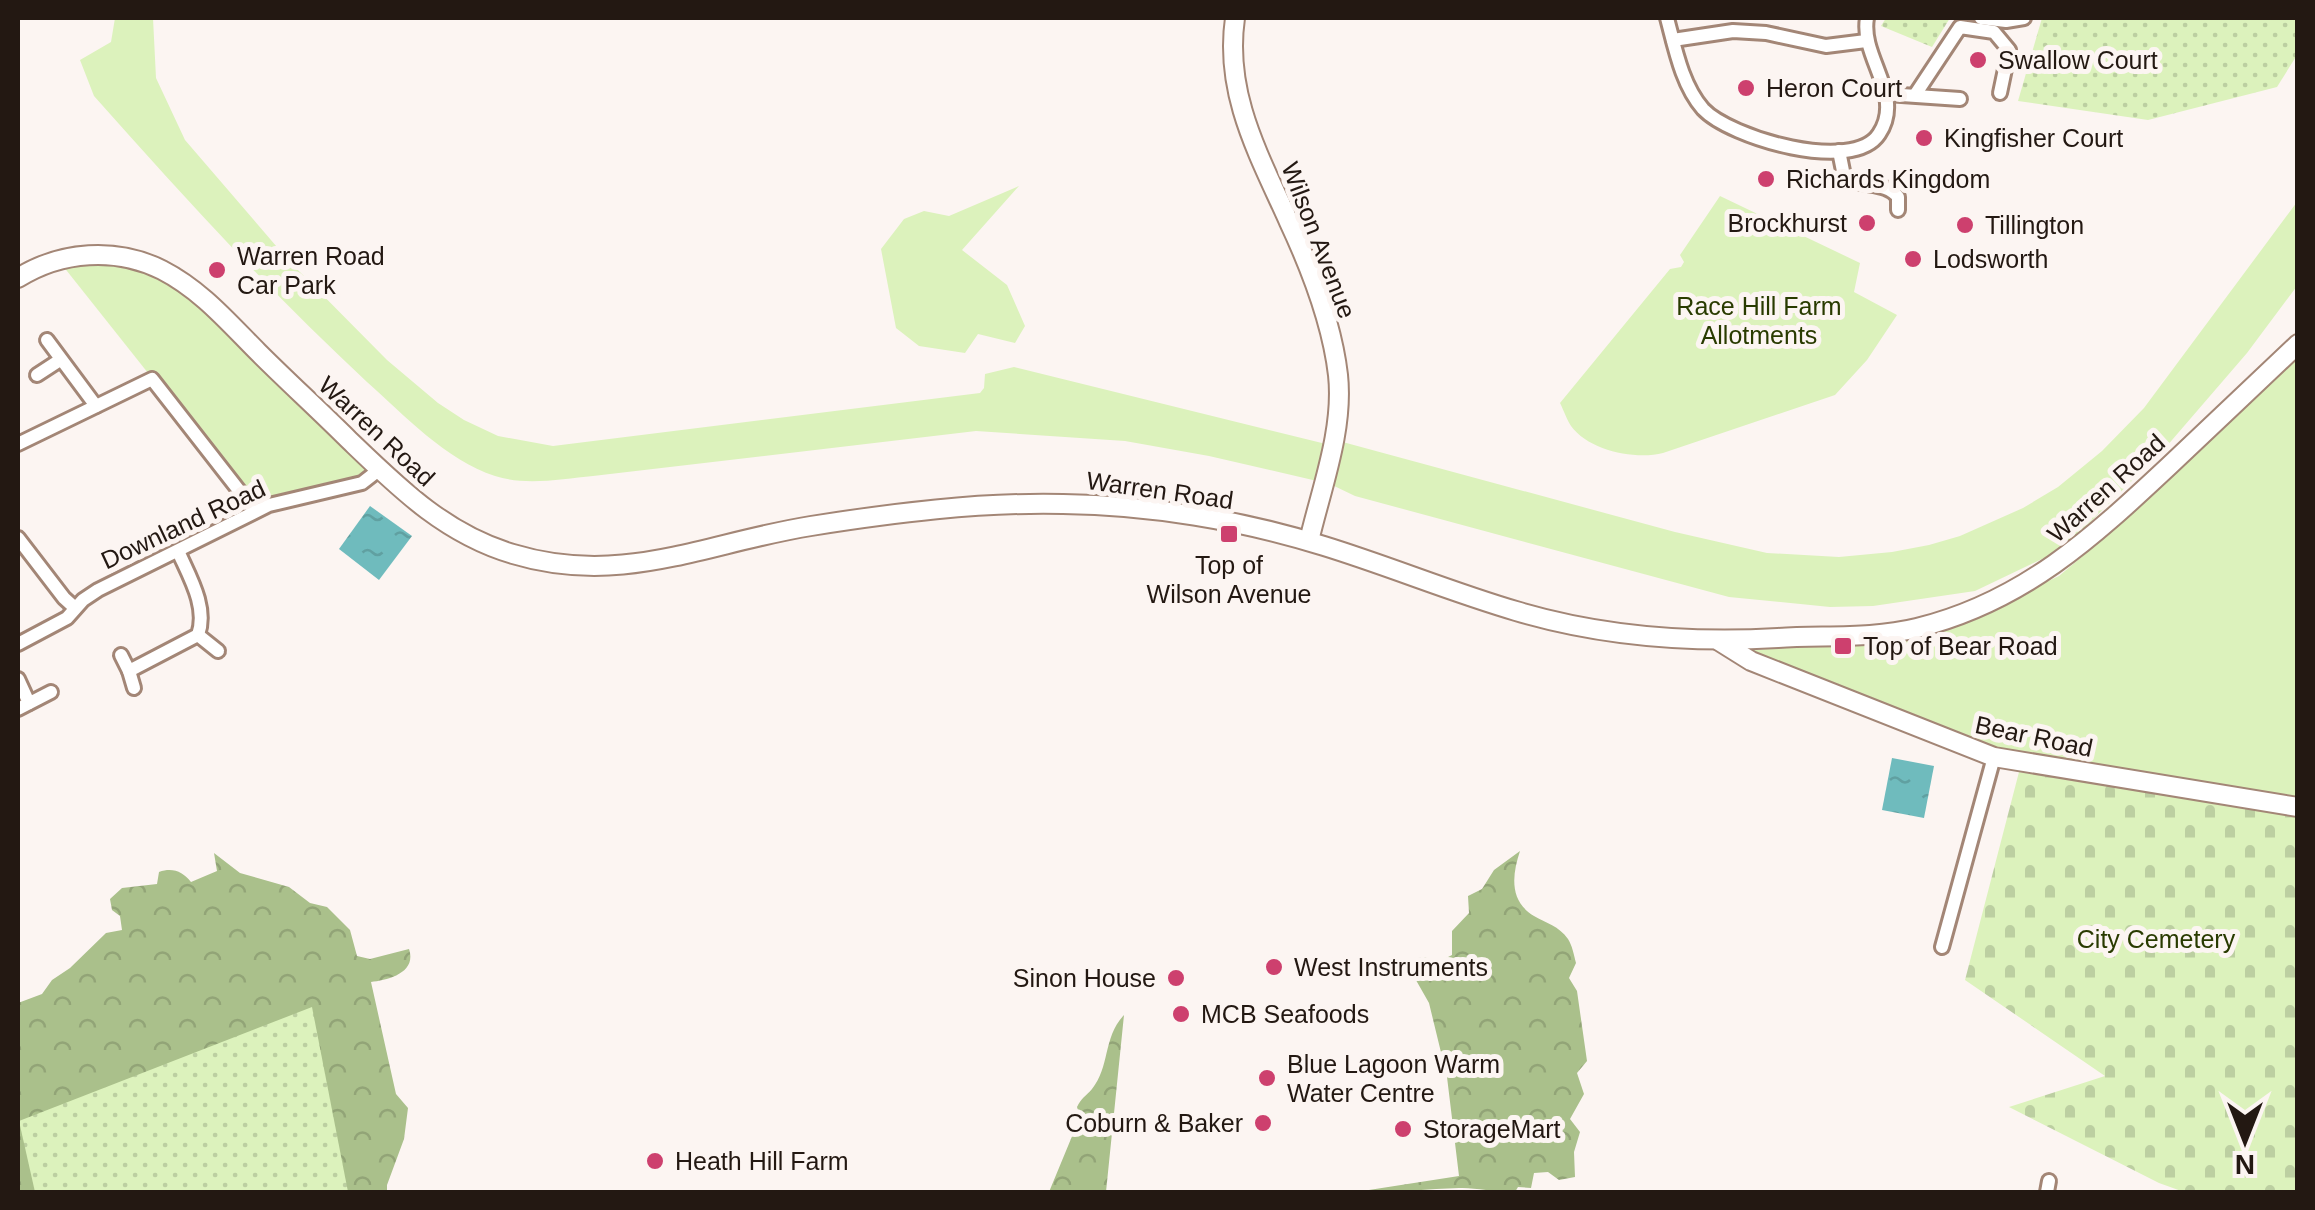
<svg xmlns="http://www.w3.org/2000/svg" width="2315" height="1210" font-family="Arial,sans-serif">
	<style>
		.green { fill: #dcf2bc }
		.forest { fill: url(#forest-crowns) }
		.cemetery { fill: url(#cemetery-stones) }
		.park { fill: url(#park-dots) }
		.water { fill: url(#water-ripples) }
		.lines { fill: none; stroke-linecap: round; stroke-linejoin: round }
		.street-casing { stroke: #a38676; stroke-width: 18 }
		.secondary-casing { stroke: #a38676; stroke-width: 22 }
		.street { stroke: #fff; stroke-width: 12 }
		.secondary { stroke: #fff; stroke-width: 18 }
		.poi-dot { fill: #cd406e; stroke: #fcf5f2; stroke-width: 4 }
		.labels { text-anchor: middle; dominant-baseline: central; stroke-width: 10; stroke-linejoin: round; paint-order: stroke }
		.poi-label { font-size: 25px; fill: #231812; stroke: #fcf5f2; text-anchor: start }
		.street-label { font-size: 25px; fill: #231812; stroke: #fcf5f2 }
		.park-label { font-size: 25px; fill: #293b00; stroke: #fcf5f2 }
	</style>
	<defs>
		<pattern id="forest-crowns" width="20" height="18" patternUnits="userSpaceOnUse" patternTransform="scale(2.5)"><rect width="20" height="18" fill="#aac08b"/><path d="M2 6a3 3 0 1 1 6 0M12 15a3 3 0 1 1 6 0" fill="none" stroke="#92a477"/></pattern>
		<pattern id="cemetery-stones" width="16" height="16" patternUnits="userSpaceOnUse" patternTransform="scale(2.5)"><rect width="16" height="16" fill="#dcf2bc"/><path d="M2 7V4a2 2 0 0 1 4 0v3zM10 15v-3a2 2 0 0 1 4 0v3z" fill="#bccfa1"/></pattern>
		<pattern id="park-dots" width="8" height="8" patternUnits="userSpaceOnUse" patternTransform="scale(2.5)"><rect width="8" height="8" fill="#dcf2bc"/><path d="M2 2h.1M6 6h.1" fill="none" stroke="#bccfa1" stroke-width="1.8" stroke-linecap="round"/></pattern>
		<pattern id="water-ripples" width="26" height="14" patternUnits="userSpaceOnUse" patternTransform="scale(2.5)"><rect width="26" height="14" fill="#6fbbbd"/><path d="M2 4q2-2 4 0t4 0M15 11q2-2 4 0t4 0" fill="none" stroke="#60a0a1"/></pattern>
	</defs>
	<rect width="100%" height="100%" fill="#fcf5f2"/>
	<g class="green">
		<path d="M115,18h38l3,60 29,62 104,121 98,99 51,43 26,17 34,16 55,10 427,-53 4,-5 1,-14 29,-7 312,77 13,-3 336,91 92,21 72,4 53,-5 37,-7 31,-9 63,-28 35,-21 44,-36 42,-43 153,-206v84l-50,67 -81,94 -103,102 -88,42 -102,15 -43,1 -101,-10 -374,-101 -25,-12 -121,-28 -84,-15 -149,-10 -383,45c-31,3 -68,10 -98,0 -49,-16 -91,-61 -128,-94 -97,-90 -185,-187 -273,-286l-14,-36 31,-18z"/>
		<polygon points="1019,186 962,250 1007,285 1025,326 1015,343 978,334 965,353 919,346 896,328 881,249 904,219 924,211 949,216"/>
		<path d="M1720,196l140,67 -6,29 43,23 -30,45 -32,35 -172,58c-27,7 -74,-2 -92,-27 -4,-6 -7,-15 -11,-23l110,-134 11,-2 3,-5 -4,-7z"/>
		<polygon points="89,262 112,263 147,272 201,306 363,463 370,476 256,509 63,266"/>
		<polygon points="2297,356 2297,799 1981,746 1756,655 1752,650 1888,641 1954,626 2059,576 2110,533"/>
	</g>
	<g class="forest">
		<path d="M1520,851c-8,24 -11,50 14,65 12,7 25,10 34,23 4,6 6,16 8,24l-7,15 8,13 10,70 -10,12 7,21 -14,25 10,13 -6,20 1,25 -16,3 -11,-8 -14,1 -3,15 -13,-1 -3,5c-19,1 -40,-5 -56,-4 -34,1 -68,5 -103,4l103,-16 -12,-99 -18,-74 -25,-44 21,-2 13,5 14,-7v-24l17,-18 -1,-17 14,-7 12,-19z"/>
		<path d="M214,853l26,20 49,14 21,16 17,4 23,23 7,26 13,3 39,-10c8,24 -21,31 -38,33l25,112 12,14 -4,31 -17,46v7h-368l-1,-189 24,-9 10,-14 18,-12 36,-35 16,-3 -2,-14 -8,-6 -2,-11 12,-11 35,-4 2,-12c14,-5 24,0 32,10l26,-11z"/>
		<path d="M1124,1015l-18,177h-57l31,-75 -3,-10c4,-9 9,-11 15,-18 18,-22 11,-52 32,-74z"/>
	</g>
	<polygon class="cemetery" points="2019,772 2297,816 2297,1192 2184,1192 2159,1183 2009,1107 2105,1076 1965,980"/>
	<g class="park">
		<polygon points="1886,18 1950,18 1932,47 1881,26"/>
		<polygon points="2042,18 2297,18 2297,55 2277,87 2148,120 2018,101"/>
		<polygon points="312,1007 348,1192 35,1192 19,1121"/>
	</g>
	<g class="water">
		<polygon points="370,506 412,536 379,580 339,549"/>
		<polygon points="1892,758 1934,766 1924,818 1882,810"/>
	</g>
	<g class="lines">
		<g class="street-casing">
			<g id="street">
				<path d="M1667,18c8,30 15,67 36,91 27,29 150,65 176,25 26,-39 -19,-76 -12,-116"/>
				<polyline points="1981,18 2006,21 2024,18"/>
				<polyline points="1673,40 1733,31 1766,33 1826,46 1866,41"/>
				<polyline points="1887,94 1960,99"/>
				<polyline points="1915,95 1960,27 1994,32 2009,50 2000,93"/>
				<path d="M1839,151l5,25c16,12 42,5 54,21v13"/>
				<polyline points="47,340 96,406"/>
				<polyline points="37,375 60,360"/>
				<polyline points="18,444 152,379 255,511"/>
				<polyline points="18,538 64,598 75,608"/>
				<polyline points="198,635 218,651"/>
				<polyline points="18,644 67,618 83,600 98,590 269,505 362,483 380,469"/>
				<path d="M121,655l8,16 69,-36c10,-28 -9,-59 -20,-84"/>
				<polyline points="129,671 134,688"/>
				<polyline points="18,679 29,703"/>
				<polyline points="18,709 51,692"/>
				<polyline points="1942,947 1994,757"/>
				<polyline points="2047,1192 2049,1181"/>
			</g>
		</g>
		<g class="secondary-casing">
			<g id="secondary">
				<path d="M1235,18c-11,76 24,137 54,204 22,47 43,101 49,153 6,55 -17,114 -29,166"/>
				<path d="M18,278c43,-27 98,-31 144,-8 39,20 66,52 96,82 30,30 61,58 91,88 50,48 96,94 164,114 109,33 192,-11 298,-28 82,-13 168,-24 252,-22 86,1 178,16 261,42 65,20 127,46 192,65 84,25 175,32 262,27 46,-3 94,1 139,-10 106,-26 175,-90 252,-162 43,-41 86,-81 129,-122"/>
				<polyline points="1719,641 1751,661 1994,757 2298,807"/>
			</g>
		</g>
		<use href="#street" class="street"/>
		<use href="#secondary" class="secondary"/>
	</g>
	<g class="poi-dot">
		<circle cx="1978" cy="60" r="10"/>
		<circle cx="1746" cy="88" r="10"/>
		<circle cx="1924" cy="138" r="10"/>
		<circle cx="1766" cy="179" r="10"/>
		<circle cx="1867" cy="223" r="10"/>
		<circle cx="1965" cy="225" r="10"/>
		<circle cx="1913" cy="259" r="10"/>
		<circle cx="217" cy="270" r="10"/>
		<rect x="1219" y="524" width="20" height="20" rx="5"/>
		<rect x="1833" y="636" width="20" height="20" rx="5"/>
		<circle cx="1274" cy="967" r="10"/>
		<circle cx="1176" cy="978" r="10"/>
		<circle cx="1181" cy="1014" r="10"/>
		<circle cx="1267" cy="1078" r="10"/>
		<circle cx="1263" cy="1123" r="10"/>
		<circle cx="1403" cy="1129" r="10"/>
		<circle cx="655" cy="1161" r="10"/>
	</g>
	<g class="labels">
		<g class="poi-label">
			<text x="1998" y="60">Swallow Court</text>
			<text x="1766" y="88">Heron Court</text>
			<text x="1944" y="138">Kingfisher Court</text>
			<text x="1786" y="179">Richards Kingdom</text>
			<text x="1847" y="223" text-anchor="end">Brockhurst</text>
			<text x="1985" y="225">Tillington</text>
			<text x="237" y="256">Warren Road<tspan x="237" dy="29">Car Park</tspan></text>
			<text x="1933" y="259">Lodsworth</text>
			<text x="1229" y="565" text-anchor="middle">Top of<tspan x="1229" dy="29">Wilson Avenue</tspan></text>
			<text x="1863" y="646">Top of Bear Road</text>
			<text x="1294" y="967">West Instruments</text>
			<text x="1156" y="978" text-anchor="end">Sinon House</text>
			<text x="1201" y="1014">MCB Seafoods</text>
			<text x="1287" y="1064">Blue Lagoon Warm<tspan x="1287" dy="29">Water Centre</tspan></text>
			<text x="1243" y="1123" text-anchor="end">Coburn &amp; Baker</text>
			<text x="1423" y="1129">StorageMart</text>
			<text x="675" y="1161">Heath Hill Farm</text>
		</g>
		<g class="street-label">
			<text transform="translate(1319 240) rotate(69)">Wilson Avenue</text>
			<text transform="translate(377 431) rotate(43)">Warren Road</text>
			<text transform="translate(2106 488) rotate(-42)">Warren Road</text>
			<text transform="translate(1160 490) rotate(8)">Warren Road</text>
			<text transform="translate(183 524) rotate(-25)">Downland Road</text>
			<text transform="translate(2034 736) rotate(12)">Bear Road</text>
		</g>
		<g class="park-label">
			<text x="1759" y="306">Race Hill Farm<tspan x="1759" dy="29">Allotments</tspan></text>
			<text x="2156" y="939">City Cemetery</text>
		</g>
	</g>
	<rect width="2315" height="1210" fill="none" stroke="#231812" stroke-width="40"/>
	<g transform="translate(2245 1140) rotate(180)" stroke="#fcf5f2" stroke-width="8" paint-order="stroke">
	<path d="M0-8L18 38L0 25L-18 38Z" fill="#231812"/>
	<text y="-15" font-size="28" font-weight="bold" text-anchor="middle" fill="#231812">N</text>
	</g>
</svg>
